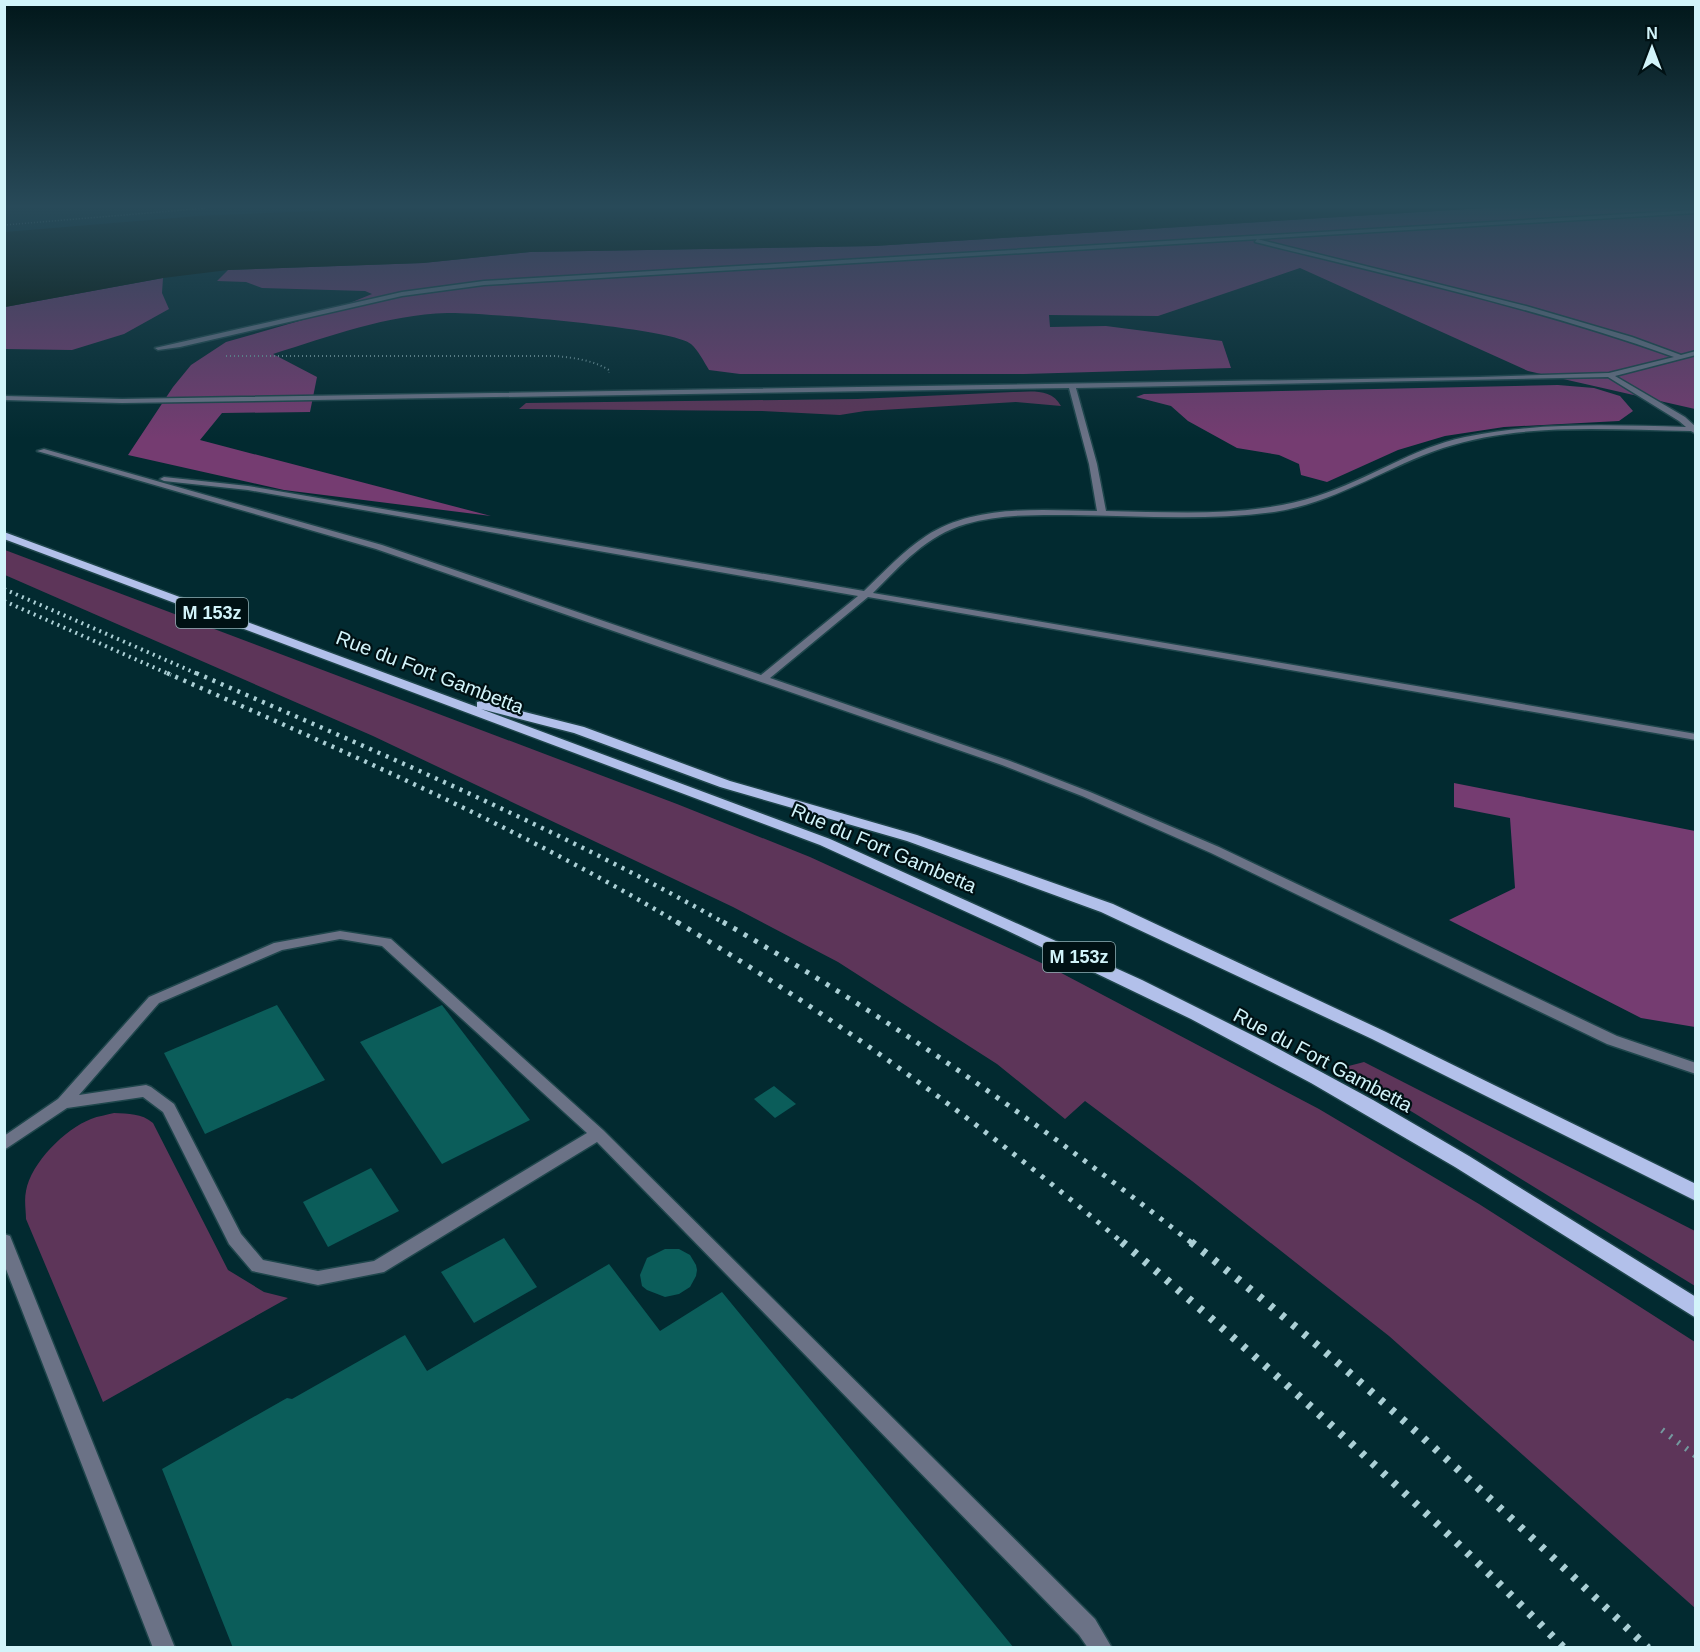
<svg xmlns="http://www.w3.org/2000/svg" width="1700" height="1652" font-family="Arial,sans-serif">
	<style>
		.green { fill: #5d3559 }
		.forest { fill: #753c71 }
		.water { fill: #000f03 }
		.building { fill: #0b5d5a }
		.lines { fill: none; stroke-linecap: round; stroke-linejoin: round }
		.lane-casing { stroke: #1f464c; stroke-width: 3 }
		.primary-casing { stroke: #1f464c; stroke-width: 3 }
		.path-far2 { stroke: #74999f; stroke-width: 1.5; stroke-dasharray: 1 2; stroke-linecap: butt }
		.path-far1 { stroke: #74999f; stroke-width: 2; stroke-dasharray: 1 3; stroke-linecap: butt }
		.path { stroke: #74999f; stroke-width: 6; stroke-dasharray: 2 8; stroke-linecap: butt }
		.lane { fill: #6b7286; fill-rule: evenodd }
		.primary { fill: #b2c0ea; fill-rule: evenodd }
		.rail-far3 { stroke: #abcfd5; stroke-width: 4; stroke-dasharray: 2 4.5; stroke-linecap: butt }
		.rail-far2 { stroke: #abcfd5; stroke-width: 4.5; stroke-dasharray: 3 6; stroke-linecap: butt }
		.rail-far1 { stroke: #abcfd5; stroke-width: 5; stroke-dasharray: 4 8; stroke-linecap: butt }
		.rail { stroke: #abcfd5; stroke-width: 8; stroke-dasharray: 4.5 10; stroke-linecap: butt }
		.labels { text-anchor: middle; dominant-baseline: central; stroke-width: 4.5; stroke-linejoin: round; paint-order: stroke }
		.shield { fill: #001114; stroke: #93b0b5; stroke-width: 1.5 }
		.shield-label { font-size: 18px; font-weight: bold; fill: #d2f4fa }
		.street-label { font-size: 20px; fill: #d2f4fa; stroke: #001114 }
	</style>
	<rect width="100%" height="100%" fill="#022a30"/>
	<g class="green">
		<path d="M1013,392c18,0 38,-4 48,14l-45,-4 -151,9 -25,4 -78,-4 -243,-2 7,-6 331,-4z"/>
		<polygon points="5,550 677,804 810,857 1048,966 1319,1109 1479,1204 1695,1342 1695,1608 1389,1336 1192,1181 1085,1101 1065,1119 997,1064 838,962 733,907 373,736 5,575"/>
		<polygon points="1364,1062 1695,1231 1695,1286 1341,1068"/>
		<path d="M114,1113c15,1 27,0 39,10l75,147 36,22 24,6 -185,104 -77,-183c0,-8 -2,-19 0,-28 5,-28 39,-62 65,-72 7,-3 16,-4 23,-6z"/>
	</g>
	<g class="forest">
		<path d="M1485,208h210v201l-167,-38 -228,-103 -142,48 -109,-1 1,12 56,-1 116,15 9,27 -207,6h-284l-31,-4c-5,-8 -11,-20 -18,-26 -19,-16 -212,-32 -244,-31 -60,2 -117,23 -174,41l44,23 -7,35 -88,1 -22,27 291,76 -207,-26 -156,-35 45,-68 18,-22 35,-23 94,-27 52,-21 -7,-3 -103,-3 -16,-6 -29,-1 11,-11 195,-7 107,-11 344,-6z"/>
		<polygon points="163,278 162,293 169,309 124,334 72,350 5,349 5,307"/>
		<polygon points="1558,385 1594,388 1620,396 1633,411 1619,421 1504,427 1445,436 1398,450 1327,482 1301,475 1299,464 1279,455 1237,448 1188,421 1171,406 1136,397 1144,394"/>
		<polygon points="1454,783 1695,831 1695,1027 1641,1018 1449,920 1515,888 1510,818 1454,807"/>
	</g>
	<polygon class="water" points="383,208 1485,208 874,246 530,252 423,263 228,270 163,278 5,307 5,232 198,216"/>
	<g class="building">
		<polygon points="277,1005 325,1080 205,1134 164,1053"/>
		<polygon points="442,1005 530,1120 442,1164 360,1042"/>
		<polygon points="774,1086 796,1104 775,1118 754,1099"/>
		<polygon points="371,1168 399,1211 328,1247 303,1202"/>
		<polygon points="504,1238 537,1287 474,1323 441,1272"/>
		<polygon points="665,1249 679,1249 690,1255 696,1265 697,1270 696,1276 690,1287 679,1294 665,1297 647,1290 642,1286 640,1275 647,1258"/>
		<polygon points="609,1264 660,1331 722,1292 1014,1648 233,1648 162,1469 287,1398 292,1399 405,1335 427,1371"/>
	</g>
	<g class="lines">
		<g class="lane-casing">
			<g id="lane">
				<polygon points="1696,210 1696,213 484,285 402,296 180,347 158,350 155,348 402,292 484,281"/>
				<path d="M1257,239l269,67 106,31 49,18 15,-4v4l-81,21 70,41 11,10v7l-5,-3c-82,-1 -169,-9 -248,17 -57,19 -108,55 -169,64 -67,9 -136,4 -204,3 -34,0 -70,-1 -104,9 -39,11 -65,41 -93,69l823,141v6l-828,-143 -98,81 240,83 80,31 129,55 398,189 79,27v11l-89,-30 -396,-191 -129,-57 -80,-31 -626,-216 -339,-98 7,-2 338,96 379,130 97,-79 -610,-106 -84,-9 -4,-2 4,-2 84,9 616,105c20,-19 39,-40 62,-55 49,-32 115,-26 171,-25l-8,-47 -20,-76 -947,15 -118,-3v-4l118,3 1357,-22 130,-4 65,-16c-137,-49 -278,-80 -419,-115zM1608,377l71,44 7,6c-74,-2 -149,-5 -221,10 -53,11 -97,43 -148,59 -67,22 -141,16 -211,15l-9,-47 -21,-76z"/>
				<path d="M340,931l51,8 212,191 492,489 17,29h-24l-9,-13 -482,-493 -213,130 -66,13 -66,-14 -23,-27 -66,-132 -20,-15 -76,11 -63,42v-14l54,-37 91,-102 125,-54zM340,939l42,7 205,187 -213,128 -56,10 -55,-11 -22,-26 -67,-130 -23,-17 -5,-2 -67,10 80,-92 123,-53z"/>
				<polygon points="4,1234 10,1236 12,1241 175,1648 153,1648 4,1264"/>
			</g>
		</g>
		<g class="primary-casing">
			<polygon id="primary" points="4,532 477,707 477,702 482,701 584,727 730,781 917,835 1113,904 1384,1031 1696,1184 1696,1201 1372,1039 1101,912 907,841 720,787 574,733 481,709 830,839 1142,980 1264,1041 1373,1100 1469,1156 1696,1297 1696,1318 1455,1167 1311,1083 1191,1019 1006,930 820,845 4,539"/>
		</g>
		<polyline class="path-far2" points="4,225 207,208"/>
		<path class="path-far1" d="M226,356h330c19,2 36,4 53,14v3"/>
		<polyline class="path" points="1662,1430 1696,1456"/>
		<use href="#lane" class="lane"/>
		<use href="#primary" class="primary"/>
		<g class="rail-far3">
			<polyline points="4,589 200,675"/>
			<polyline points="4,601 171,675"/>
		</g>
		<g class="rail-far2">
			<path d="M167,673c174,77 350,153 513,251"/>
			<path d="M196,673c179,78 360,154 530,251"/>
		</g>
		<g class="rail-far1">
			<path d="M677,922c158,95 307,203 447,322"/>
			<path d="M723,922c165,95 321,204 470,322"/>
		</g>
		<g class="rail">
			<path d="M1122,1242c153,129 301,264 442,406"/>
			<path d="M1191,1242c161,126 310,265 457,406"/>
		</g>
	</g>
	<linearGradient id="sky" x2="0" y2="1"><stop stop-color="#01171a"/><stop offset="0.47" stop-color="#284a59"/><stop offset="1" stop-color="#284a59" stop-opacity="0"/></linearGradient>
	<rect width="1700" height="439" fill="url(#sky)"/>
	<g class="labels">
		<g class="shield">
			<rect x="176" y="598" width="72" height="30" rx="4.5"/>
			<rect x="1043" y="942" width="72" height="30" rx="4.5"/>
		</g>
		<g class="shield-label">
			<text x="212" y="613">M 153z</text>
			<text x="1079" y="957">M 153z</text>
		</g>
		<g class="street-label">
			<text transform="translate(430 672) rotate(21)">Rue du Fort Gambetta</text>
			<text transform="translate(884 848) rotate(23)">Rue du Fort Gambetta</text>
			<text transform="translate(1323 1060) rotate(28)">Rue du Fort Gambetta</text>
		</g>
	</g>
	<rect width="1700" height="1652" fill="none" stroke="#d2f4fa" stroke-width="12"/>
	<g transform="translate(1652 48)" stroke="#001114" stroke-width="4.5" paint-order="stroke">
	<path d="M0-4.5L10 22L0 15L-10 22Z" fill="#d2f4fa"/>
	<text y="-9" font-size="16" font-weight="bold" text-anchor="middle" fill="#d2f4fa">N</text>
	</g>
</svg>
